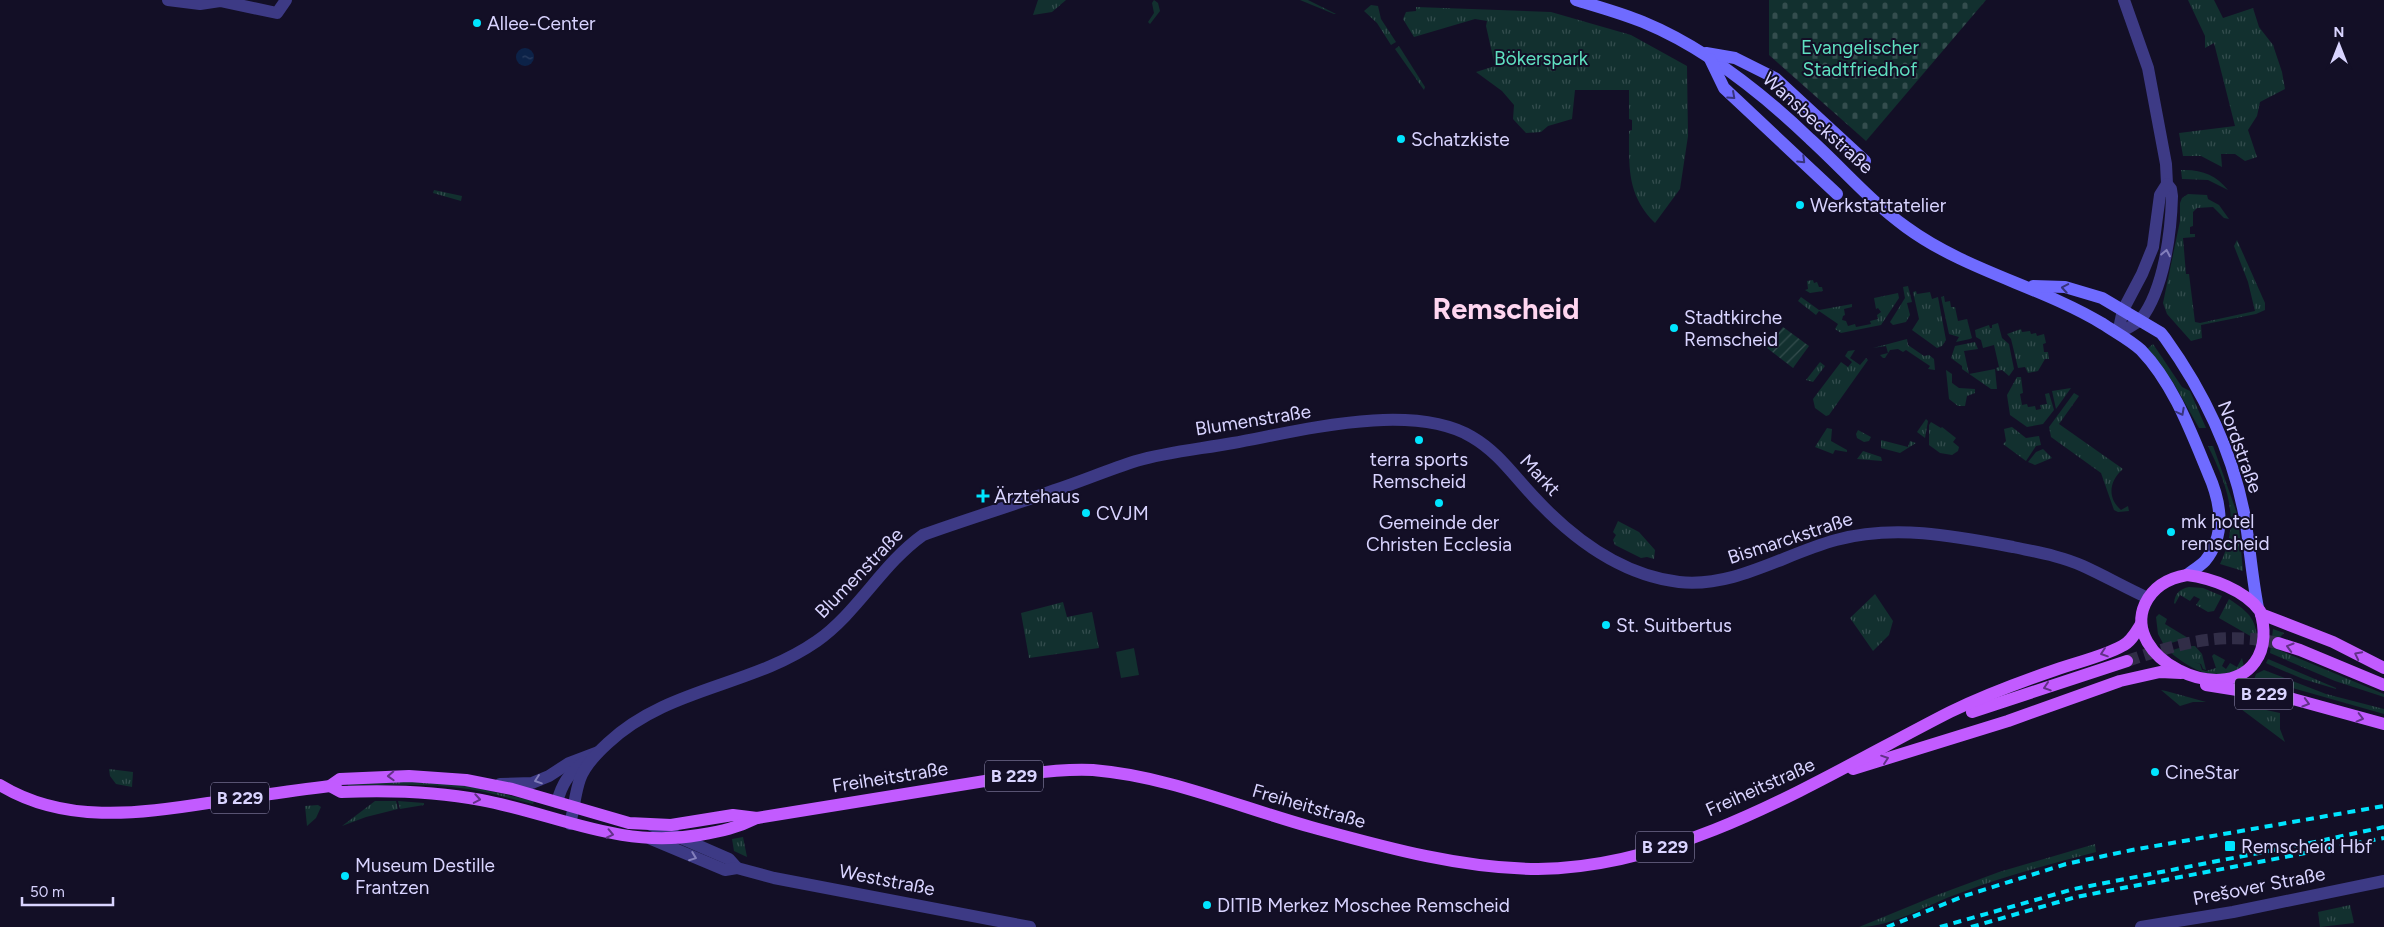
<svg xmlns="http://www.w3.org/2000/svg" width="2384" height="927" font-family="Figtree,sans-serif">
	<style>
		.grass { fill: url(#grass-tufts) }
		.cemetery { fill: url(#cemetery-stones) }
		.garden { fill: url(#garden-furrows) }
		.pitch { fill: #12302f }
		.water { fill: url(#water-ripples) }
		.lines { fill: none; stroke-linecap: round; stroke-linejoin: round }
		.primary-tunnel { stroke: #312d47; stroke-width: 12; stroke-dasharray: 12 6; stroke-linecap: butt }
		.tertiary { stroke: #3d3a85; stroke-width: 12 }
		.secondary { stroke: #6f6bff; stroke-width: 12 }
		.primary { stroke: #c25bff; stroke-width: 12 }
		.rail { stroke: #00e5ff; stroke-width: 4; stroke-dasharray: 8 6; stroke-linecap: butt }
		.oneway { stroke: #38347d }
		.oneway2 { stroke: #837fbc }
		.oneway3 { stroke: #623188 }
		.poi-dot { fill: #00e5ff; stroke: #130f26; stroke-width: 2 }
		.labels { text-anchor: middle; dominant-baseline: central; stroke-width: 4; stroke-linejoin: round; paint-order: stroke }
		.shield { fill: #130f26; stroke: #9e99be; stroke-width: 1 }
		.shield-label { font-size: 18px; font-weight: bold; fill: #d9d4ff }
		.poi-label { font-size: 19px; fill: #d9d4ff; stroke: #130f26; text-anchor: start }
		.park-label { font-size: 19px; fill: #5fe0c0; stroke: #130f26 }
		.street-label { font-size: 19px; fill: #d9d4ff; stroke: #130f26 }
		.town-label { font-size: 29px; font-weight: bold; fill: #ffd6f0; stroke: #130f26 }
	</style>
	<defs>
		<pattern id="grass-tufts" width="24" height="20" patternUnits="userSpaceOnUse" patternTransform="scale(1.25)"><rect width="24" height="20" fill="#12302f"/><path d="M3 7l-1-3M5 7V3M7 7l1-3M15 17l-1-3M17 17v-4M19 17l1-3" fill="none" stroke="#344d4e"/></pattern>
		<pattern id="cemetery-stones" width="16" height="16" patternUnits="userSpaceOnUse" patternTransform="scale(1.25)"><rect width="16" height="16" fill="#12302f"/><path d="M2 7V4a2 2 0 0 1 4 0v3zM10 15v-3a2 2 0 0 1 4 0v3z" fill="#344d4e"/></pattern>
		<pattern id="garden-furrows" width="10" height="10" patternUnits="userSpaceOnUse" patternTransform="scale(1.25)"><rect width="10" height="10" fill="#12302f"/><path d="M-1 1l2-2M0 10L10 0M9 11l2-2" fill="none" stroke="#344d4e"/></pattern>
		<pattern id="water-ripples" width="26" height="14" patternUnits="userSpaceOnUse" patternTransform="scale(1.25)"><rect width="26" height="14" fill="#0c2248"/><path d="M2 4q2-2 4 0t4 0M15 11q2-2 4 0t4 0" fill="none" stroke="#2f4163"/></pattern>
	</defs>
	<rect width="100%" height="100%" fill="#130f26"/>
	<g class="grass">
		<polygon points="1038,0 1066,0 1052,12 1033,15"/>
		<polygon points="1154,0 1158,3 1160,11 1150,24 1148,22 1154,13 1152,3"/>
		<polygon points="1300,0 1308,0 1336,14 1334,14"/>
		<polygon points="2188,0 2214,0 2223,18 2253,8 2259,27 2273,45 2282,72 2285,89 2260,102 2257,116 2248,130 2257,157 2245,161 2235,154 2221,154 2222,167 2201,156 2183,156 2179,133 2235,126 2214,43 2205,48 2205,36"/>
		<polygon points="1371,5 1378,6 1381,19 1396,42 1391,45 1377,23 1364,11"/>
		<path d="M1416,7l135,5 80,23 56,31 1,70 -8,53 -25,34c-28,-28 -26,-55 -26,-92l3,-1v-10l-3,-1v-29h-54l-3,29 -24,7 -7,6 -15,1 -13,-14 1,-14 -12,-14 -26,-19 19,-6 -9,-40 1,-5 -12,-2 -61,18 -11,-18 3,-7 10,-1z"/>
		<polygon points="1399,46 1425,87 1424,90 1395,49"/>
		<path d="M2181,170c20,-1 35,5 47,20l-20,-10 -26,-1z"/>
		<polygon points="434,190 462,196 461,201 433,193"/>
		<polygon points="2188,194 2207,195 2208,199 2219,205 2229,219 2224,218 2213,207 2197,208 2193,212 2193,226 2190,227 2190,234 2195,234 2195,237 2183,238 2186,274 2189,274 2195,322 2200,323 2255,311 2248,282 2234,246 2237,240 2265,303 2265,310 2256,314 2201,325 2202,338 2191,341 2167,314 2163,303 2180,221 2180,203 2182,198"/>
		<polygon points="1813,280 1814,283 1817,282 1819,287 1822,287 1823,291 1810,293 1805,290 1808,289 1807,281"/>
		<polygon points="1908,286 1912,302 1907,303 1910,315 1906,322 1893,325 1890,322 1905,298 1903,287"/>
		<polygon points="1916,291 1917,294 1930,292 1932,299 1938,297 1946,340 1942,346 1937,348 1912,330 1919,319 1913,292"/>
		<polygon points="1898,293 1899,298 1881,325 1841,333 1835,329 1838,324 1819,311 1816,315 1798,301 1801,297 1819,310 1852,304 1852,307 1844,309 1845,315 1843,316 1842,320 1846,321 1848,326 1855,324 1856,327 1871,324 1870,321 1878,319 1877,315 1881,312 1878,308 1876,309 1874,298"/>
		<polygon points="1944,296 1945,302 1950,301 1951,307 1955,307 1958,321 1967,319 1972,338 1970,339 1956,342 1959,337 1949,334 1941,297"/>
		<polygon points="1998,323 2002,338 2009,344 2014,369 2009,376 2002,370 1997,371 1996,368 1999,367 1994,345 1983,348 1981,340 1976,337 1975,330 1989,325 1990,328 1992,328 1992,325"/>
		<polygon points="2021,329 2022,332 2030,331 2031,334 2036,333 2037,336 2044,334 2046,343 2043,344 2044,352 2048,352 2049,359 2045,359 2038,371 2028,373 2025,367 2018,368 2011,339 2007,334"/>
		<polygon points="1907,339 1908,345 1924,356 1929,355 1934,359 1935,370 1928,369 1930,366 1906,350 1903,352 1898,349 1890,350 1885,358 1883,358 1880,355 1888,353 1886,346 1873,348"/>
		<polygon points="1975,342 1978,349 1964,351 1969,374 1995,369 1997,389 1991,389 1962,369 1962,366 1951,358 1955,346"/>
		<polygon points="2153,344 2182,387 2190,391 2206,428 2199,428 2173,382 2147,349"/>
		<polygon points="1855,350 1850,358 1860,365 1866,358 1868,360 1829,415 1826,416 1815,408 1813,399 1841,362 1848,367 1852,362 1845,356 1848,351"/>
		<polygon points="1820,362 1825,366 1813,382 1806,380"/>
		<polygon points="1946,370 1952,374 1952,383 1959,388 1975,389 1975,393 1967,396 1965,406 1958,406 1949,399"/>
		<polygon points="2017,377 2021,377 2023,393 2020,394 2022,405 2027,404 2028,407 2035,406 2036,410 2041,409 2040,405 2047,404 2045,394 2049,393 2054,410 2043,424 2027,427 2010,415 2007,395"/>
		<polygon points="2071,388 2056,409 2052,391"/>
		<path d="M2074,393l5,3 -20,28 64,45c-14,12 -16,29 -2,41l7,-4 1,5 -11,1 -4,-2 -13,-37 -50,-36 -2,-10z"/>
		<polygon points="1926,419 1928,421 1925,438 1917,432"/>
		<polygon points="1931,422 1941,428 1942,427 1956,438 1953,442 1959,447 1958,451 1952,455 1940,453 1929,445 1929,425"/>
		<polygon points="2012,427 2026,438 2039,436 2041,445 2036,446 2026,461 2003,444 2006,441 2004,429"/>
		<polygon points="1827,428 1832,429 1831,441 1847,450 1847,452 1835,450 1833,454 1815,447"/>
		<polygon points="1858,430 1871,437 1869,441 1864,442 1857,438 1856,434"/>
		<polygon points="1881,440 1908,447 1910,441 1916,443 1900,453 1881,448"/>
		<path d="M2208,446h5l25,70 5,55 -23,-7c21,-43 8,-77 -12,-118z"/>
		<polygon points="2043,449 2052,458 2035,465 2028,462 2036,452"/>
		<polygon points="1863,451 1881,457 1882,461 1857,459"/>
		<polygon points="1618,521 1639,532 1655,550 1654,559 1647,557 1641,558 1615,545 1613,540 1616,535 1613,532"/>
		<path d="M2189,587l14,1 19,8 -8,15 -6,1 -12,-7 4,-6 -6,-3 -4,5 -10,-6 -5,9 -1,-1c1,-10 6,-14 15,-16z"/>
		<polygon points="1875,594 1893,621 1889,635 1873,651 1850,618"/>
		<path d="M2229,599c21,14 29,21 28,48l-7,-4 2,-6 -33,-19z"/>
		<polygon points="1063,602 1067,617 1092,612 1099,648 1029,658 1021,613"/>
		<polygon points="2159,614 2167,619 2165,624 2188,638 2164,645 2158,634 2156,617"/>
		<polygon points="2273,629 2284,633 2277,640 2279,650 2384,694 2384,697 2335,681 2270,653"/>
		<path d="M2186,646h9l7,8 4,16 -3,-1 -2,-5 -8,-2 7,2 2,6 4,1 10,-3 -4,-12 2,-2 11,6 -3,6 4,3 4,-6 7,4 5,-9 2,9c-6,2 -13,6 -19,8 -18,4 -43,-12 -56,-24z"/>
		<polygon points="2268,659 2336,688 2336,689 2303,679 2270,665 2266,663"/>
		<polygon points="2264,670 2326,694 2384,709 2384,714 2289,687 2254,680 2256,674"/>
		<polygon points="2161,690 2166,691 2206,702 2193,702 2180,706"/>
		<polygon points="2237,706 2252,707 2280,713 2280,729 2285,742"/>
		<polygon points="109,769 133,772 132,787 116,784 110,776"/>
		<path d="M411,781l52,4 71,16 -1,3c-22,-5 -43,-12 -65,-15 -40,-6 -80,-4 -120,-3v-3z"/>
		<polygon points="375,801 396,801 398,809 366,817 342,826"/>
		<polygon points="398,801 424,803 424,805 400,809"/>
		<polygon points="318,805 321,807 316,818 307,826 305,806"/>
		<polygon points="743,837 747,857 734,851 732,839"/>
		<path d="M2095,844l1,8c-46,12 -91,24 -136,41 -32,11 -67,34 -101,34l78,-32 62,-23z"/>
		<polygon points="2350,905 2354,923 2320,927 2318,912"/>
	</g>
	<polygon class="cemetery" points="1769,0 1986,0 1866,141 1769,55"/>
	<polygon class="garden" points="1783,327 1809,346 1793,368 1767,348"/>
	<polygon class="pitch" points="1134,648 1139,675 1121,678 1116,652"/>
	<circle class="water" cx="525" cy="57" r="9"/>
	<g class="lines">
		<path class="primary-tunnel" d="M2127,661c53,-18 95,-30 151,-18"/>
		<g class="tertiary">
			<polyline points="168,0 200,4 220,1 277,13 286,0"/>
			<path d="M2118,333c7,-4 18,-8 23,-14 23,-30 30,-86 31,-123l-1,-7 -4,-5 -1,-20 -18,-96 -24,-68"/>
			<polyline points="2118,333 2123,310 2142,274 2153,247 2160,195 2167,184"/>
			<polyline points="500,784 532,783 549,776 569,763 598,752"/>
			<path d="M557,802c5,-18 11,-28 27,-40"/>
			<path d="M570,824c4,-15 5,-31 10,-45 5,-14 17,-26 28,-36 60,-56 143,-56 209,-102 41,-29 65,-77 106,-106 44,-16 88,-29 132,-45 27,-9 53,-20 81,-29 31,-9 64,-12 97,-18 67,-12 178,-42 239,-6 26,15 42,39 62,60 38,41 87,78 145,85 56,6 105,-28 157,-42 58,-16 119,-4 177,7 23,5 48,9 70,19 22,10 43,22 65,32"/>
			<polyline points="651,825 729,859 737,868"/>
			<polyline points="651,839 725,870 737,868 774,878 1030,927"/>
			<polyline points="2141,927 2233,912 2384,881"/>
		</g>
		<g class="secondary">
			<path d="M1576,0c23,7 45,13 67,22 63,26 118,70 167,117 32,29 61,63 96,88 60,44 134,59 197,97 12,8 27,16 38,26 32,33 50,82 67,123 13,29 19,61 -3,88 -5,5 -13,10 -18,14"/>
			<polyline points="1706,53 1735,58 1775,78 1865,161"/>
			<polyline points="1710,59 1724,88 1837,194"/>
			<path d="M2033,286l32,1 37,11 59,35 4,5c38,53 68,115 80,180 5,30 7,60 13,90"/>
		</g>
		<g class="primary">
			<path d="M2187,575c24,3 58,15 73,36 5,16 6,36 -5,51 -33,46 -134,-5 -110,-58 8,-17 24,-26 42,-29z"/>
			<polyline points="2261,614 2333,642 2384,668"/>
			<polyline points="2278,643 2300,650 2384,685"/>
			<polyline points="2206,685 2293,699 2384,724"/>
			<polyline points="1972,712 2127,661"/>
			<polyline points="1853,769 2008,721 2120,681 2160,672 2181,673"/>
			<path d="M0,785c64,39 138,29 208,18 41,-6 81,-12 122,-17l10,-7 69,-3 57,4 46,9 117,34 42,2 62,-10 24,3 271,-44c21,-3 43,-5 65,-4 74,6 146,37 218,57 73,20 151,42 227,42 145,-1 286,-93 412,-157 33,-16 70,-30 105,-42 22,-8 47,-13 67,-24 9,-4 14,-14 19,-22"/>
			<path d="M330,786l11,6c47,-2 93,-1 140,8 75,14 139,49 218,35 23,-4 38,-7 58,-17"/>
		</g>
		<g class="rail">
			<polyline points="1887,927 1964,896 2066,864 2132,850 2384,806"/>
			<polyline points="1940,927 2074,889 2315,842 2384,827"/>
			<polyline points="1971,927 2076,897 2384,838"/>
		</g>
	</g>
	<defs><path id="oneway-chevron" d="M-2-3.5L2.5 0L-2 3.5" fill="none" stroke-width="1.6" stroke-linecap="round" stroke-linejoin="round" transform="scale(1.25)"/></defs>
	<g class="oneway">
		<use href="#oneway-chevron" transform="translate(1732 96) rotate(42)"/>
		<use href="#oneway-chevron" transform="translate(1802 160) rotate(44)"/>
		<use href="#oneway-chevron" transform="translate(2065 288) rotate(-170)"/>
		<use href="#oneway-chevron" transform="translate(2181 412) rotate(62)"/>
	</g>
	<g class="oneway2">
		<use href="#oneway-chevron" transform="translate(2166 253) rotate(-79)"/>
		<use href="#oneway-chevron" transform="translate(538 780) rotate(161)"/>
		<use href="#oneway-chevron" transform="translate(693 857) rotate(21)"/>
	</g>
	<g class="oneway3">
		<use href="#oneway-chevron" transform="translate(2290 647) rotate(-164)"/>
		<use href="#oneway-chevron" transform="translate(2104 653) rotate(161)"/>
		<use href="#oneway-chevron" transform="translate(2358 655) rotate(-153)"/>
		<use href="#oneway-chevron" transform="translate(2047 687) rotate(162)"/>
		<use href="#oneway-chevron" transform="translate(2306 703) rotate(16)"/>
		<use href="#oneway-chevron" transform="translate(2360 718) rotate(14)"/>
		<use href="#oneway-chevron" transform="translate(1885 759) rotate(-19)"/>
		<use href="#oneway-chevron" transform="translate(391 776) rotate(178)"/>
		<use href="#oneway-chevron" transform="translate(477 799) rotate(10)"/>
		<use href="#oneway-chevron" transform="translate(610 834) rotate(12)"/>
	</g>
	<g class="poi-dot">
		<circle cx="477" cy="23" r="5"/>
		<circle cx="1401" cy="139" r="5"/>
		<circle cx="1800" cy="205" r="5"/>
		<circle cx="1674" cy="328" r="5"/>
		<circle cx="1419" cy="440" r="5"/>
		<path d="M980.5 488.5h5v5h5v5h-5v5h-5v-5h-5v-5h5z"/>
		<circle cx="1439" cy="503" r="5"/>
		<circle cx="1086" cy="513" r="5"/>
		<circle cx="2171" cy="532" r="5"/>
		<circle cx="1606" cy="625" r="5"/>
		<circle cx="2155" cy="772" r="5"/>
		<rect x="2224" y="840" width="12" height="12" rx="2.5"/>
		<circle cx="345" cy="876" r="5"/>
		<circle cx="1207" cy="905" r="5"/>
	</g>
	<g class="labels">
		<g class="shield">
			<rect x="2235" y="678.5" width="58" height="31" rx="4"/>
			<rect x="985" y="760.5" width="58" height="31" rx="4"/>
			<rect x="211" y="782.5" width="58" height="31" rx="4"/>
			<rect x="1636" y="831.5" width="58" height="31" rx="4"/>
		</g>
		<g class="shield-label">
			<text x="2264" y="694">B 229</text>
			<text x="1014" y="776">B 229</text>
			<text x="240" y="798">B 229</text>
			<text x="1665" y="847">B 229</text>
		</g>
		<g class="poi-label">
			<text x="487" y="23">Allee-Center</text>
			<text x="1411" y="139">Schatzkiste</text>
			<text x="1810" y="205">Werkstattatelier</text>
			<text x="1684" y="317">Stadtkirche<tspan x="1684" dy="22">Remscheid</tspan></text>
			<text x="1419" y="459" text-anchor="middle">terra sports<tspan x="1419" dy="22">Remscheid</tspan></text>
			<text x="994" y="496">Ärztehaus</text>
			<text x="1096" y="513">CVJM</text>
			<text x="2181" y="521">mk hotel<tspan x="2181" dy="22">remscheid</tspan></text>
			<text x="1439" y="522" text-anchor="middle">Gemeinde der<tspan x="1439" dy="22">Christen Ecclesia</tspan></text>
			<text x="1616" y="625">St. Suitbertus</text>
			<text x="2165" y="772">CineStar</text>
			<text x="2241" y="846">Remscheid Hbf</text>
			<text x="355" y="865">Museum Destille<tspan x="355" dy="22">Frantzen</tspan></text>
			<text x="1217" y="905">DITIB Merkez Moschee Remscheid</text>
		</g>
		<g class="park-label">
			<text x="1860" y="47">Evangelischer<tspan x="1860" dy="22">Stadtfriedhof</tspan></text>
			<text x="1541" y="58">Bökerspark</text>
		</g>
		<g class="street-label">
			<text transform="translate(1818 123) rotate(42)">Wansbeckstraße</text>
			<text transform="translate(1253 420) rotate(-9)">Blumenstraße</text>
			<text transform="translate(2240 447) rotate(70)">Nordstraße</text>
			<text transform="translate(1540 475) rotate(47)">Markt</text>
			<text transform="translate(1790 538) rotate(-18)">Bismarckstraße</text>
			<text transform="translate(859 573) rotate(-46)">Blumenstraße</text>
			<text transform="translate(890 777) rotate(-9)">Freiheitstraße</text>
			<text transform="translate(1760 787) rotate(-24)">Freiheitstraße</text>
			<text transform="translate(1309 806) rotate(16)">Freiheitstraße</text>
			<text transform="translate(887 880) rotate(11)">Weststraße</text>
			<text transform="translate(2259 886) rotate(-11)">Prešover Straße</text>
		</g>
		<g class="town-label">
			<text x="1506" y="308">Remscheid</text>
		</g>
	</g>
	<g transform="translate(2339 45)" stroke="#130f26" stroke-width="4" paint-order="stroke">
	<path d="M0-4L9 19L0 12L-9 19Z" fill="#d9d4ff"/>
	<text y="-8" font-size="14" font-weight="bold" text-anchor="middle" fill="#d9d4ff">N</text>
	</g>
	<path d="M22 897v8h91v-8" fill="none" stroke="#d9d4ff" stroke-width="2.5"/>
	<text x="30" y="897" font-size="15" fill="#d9d4ff" stroke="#130f26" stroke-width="4" paint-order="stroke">50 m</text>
</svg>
